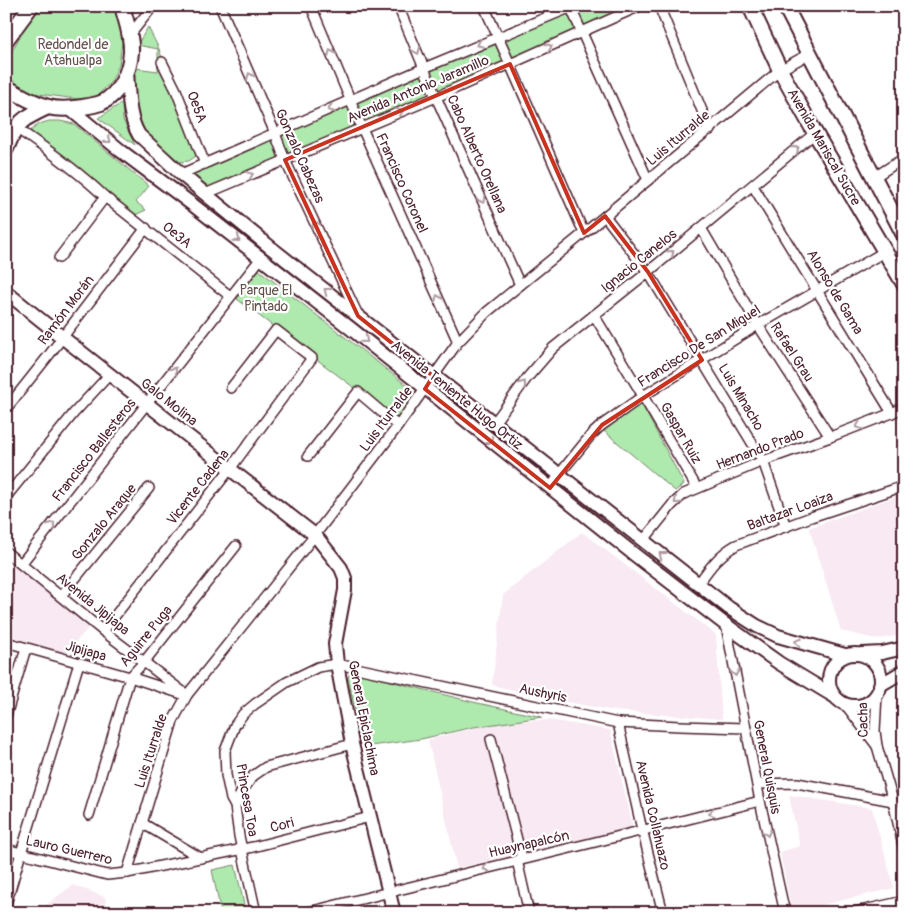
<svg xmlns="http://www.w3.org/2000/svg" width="910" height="919" font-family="Pangolin,sans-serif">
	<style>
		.built { fill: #f8e9f2 }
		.green { fill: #aee9ae; stroke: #7c846c }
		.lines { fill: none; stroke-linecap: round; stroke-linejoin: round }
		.street-casing { stroke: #4a1f2b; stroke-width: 12 }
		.secondary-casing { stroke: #4a1f2b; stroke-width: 16 }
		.primary-casing { stroke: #4a1f2b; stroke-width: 18 }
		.street { stroke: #fff; stroke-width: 9 }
		.secondary { stroke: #fff; stroke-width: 12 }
		.primary { stroke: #fff; stroke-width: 14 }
		.oneway { stroke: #ae9aa0 }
		.marked { fill: none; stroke: #c8321e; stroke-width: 4; stroke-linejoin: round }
		.labels { text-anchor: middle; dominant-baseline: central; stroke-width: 4.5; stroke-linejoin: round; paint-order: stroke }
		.park-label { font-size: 14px; fill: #63524c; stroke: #fff }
		.street-label { font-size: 14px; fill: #4a1f2b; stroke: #fff }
	</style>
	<rect width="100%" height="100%" fill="#fff"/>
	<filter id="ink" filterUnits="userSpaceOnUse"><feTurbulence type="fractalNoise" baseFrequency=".02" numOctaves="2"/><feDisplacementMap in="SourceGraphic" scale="10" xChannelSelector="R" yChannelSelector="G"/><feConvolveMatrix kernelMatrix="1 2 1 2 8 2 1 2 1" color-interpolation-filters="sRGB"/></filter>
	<g filter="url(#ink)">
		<g class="built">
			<polygon points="897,496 904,517 904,635 876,639 841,631 809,528"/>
			<polygon points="582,532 715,634 716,636 722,719 616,711 550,699 492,685 503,595"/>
			<polygon points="6,559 90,626 66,653 6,635"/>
			<polygon points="549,720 610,730 633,827 457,868 428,740 498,722"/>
			<polygon points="789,795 872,808 894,888 792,912 780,852 800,846"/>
			<polygon points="73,885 105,897 108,913 35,913"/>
		</g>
		<g class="green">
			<polygon points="41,6 114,6 119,17 121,28 122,42 119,65 111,82 97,96 85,100 31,93 18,88 9,77 7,60 25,27"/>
			<polygon points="574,6 640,6 205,194 181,174"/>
			<path d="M148,27l11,22 37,107 -7,5 -9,1c-11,-9 -34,-23 -41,-36 -7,-13 -4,-43 -4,-58l23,3v-22l-21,-4z"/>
			<polygon points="122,103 123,120 135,145 98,118"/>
			<polygon points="49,121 60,121 74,124 149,186 136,202 146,210 133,216 29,132 39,124"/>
			<polygon points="259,270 418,394 398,421 237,299"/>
			<polygon points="641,403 684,484 675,491 604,431"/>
			<polygon points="354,672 473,702 542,717 474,727 421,739 363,747 348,678 350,673"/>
			<polygon points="235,865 246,913 221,913 212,870"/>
		</g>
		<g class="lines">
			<g class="street-casing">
				<g id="street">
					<polyline points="220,6 275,133 285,160 357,313"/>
					<polyline points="311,6 362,128 458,342"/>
					<polyline points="398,6 436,97 520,285"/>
					<polyline points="484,6 510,64 584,233"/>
					<polyline points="570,6 648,180"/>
					<polyline points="659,6 710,130"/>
					<polyline points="130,35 153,6"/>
					<polyline points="162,62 176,90 205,164"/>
					<path d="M16,128c31,21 62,43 89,69l125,99"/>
					<polyline points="181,174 424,68 574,6"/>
					<polyline points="873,178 904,158"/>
					<polyline points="753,186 892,413"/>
					<polyline points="205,194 436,97 640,6"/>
					<polyline points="605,216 648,272 763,461 786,527"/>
					<polyline points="701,228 758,325 830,437"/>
					<polyline points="59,258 105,197"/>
					<polyline points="594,315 643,396 697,488"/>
					<polyline points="6,409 49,355 146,228"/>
					<polyline points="494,423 527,378 553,348 648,272 815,133"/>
					<polyline points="308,456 358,392 398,426"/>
					<polyline points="550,488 565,467 591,435 602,425 643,396 758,325 884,252"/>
					<polyline points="6,497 74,413 110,374"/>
					<polyline points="643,541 672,505 684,494 763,461 830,437 892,413 904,407"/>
					<polyline points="6,552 103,631 144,662 187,695"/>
					<polyline points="21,564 261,258"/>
					<path d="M699,583c11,-16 20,-28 37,-38l75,-28 93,-31"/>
					<polyline points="61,596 149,488"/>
					<polyline points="726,625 760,801 785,913"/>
					<polyline points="103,631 230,469 312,358 276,330 231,388"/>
					<polyline points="6,642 130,677 182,694"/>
					<polyline points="877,694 875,731 877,746 893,801 904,850"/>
					<polyline points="845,704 877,746"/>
					<polyline points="6,716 26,648"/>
					<polyline points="618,723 640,821 663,913"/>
					<polyline points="491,739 522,859"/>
					<polyline points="757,784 797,783 893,801"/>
					<polyline points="235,806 241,793 253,776 266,767 352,744"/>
					<polyline points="89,815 130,677 144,662 236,546"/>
					<polyline points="142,823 201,858"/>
					<polyline points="6,849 107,875 127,873 253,847 370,817"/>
					<polyline points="517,860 529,913"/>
					<polyline points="127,873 173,721 187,695 315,535 398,426 458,342 487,312 605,216 780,70 809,54"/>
					<polyline points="6,904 21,853 79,663"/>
					<polyline points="256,913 239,836 235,806 231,799 226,775 225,751 235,725 243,714 255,704 287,682 318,667 337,664 618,723 680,726 745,728"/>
					<path d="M305,913c151,-38 303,-73 455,-112"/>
					<polyline points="851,913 904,901"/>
				</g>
			</g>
			<g class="secondary-casing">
				<g id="secondary">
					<path d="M127,73c2,21 1,44 12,62l42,39 89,73 459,361 28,18 21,10 67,19"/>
					<polyline points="70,109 121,151 193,205 350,328 635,555 726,625 779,663 832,695"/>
					<polyline points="6,292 62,337 230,469 315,535 341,568 345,578 345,590 335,644 337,664 352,744 394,913"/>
					<polyline points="862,654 882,653 904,648"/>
					<circle cx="855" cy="680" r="26"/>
					<polyline points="880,685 904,671"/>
				</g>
			</g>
			<g class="primary-casing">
				<g id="primary">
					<polyline points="750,6 780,70 815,133 904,284"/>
					<polyline points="785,6 904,235"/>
					<polyline points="6,40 31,6"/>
					<path d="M6,87c13,8 28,16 42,20 11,3 23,2 35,0 6,-1 12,-2 18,-4 19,-9 29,-32 30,-51 1,-16 -5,-31 -9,-46"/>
					<path d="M6,149c11,-28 16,-30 42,-42"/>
				</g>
			</g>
			<use href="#street" class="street"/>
			<use href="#secondary" class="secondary"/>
			<use href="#primary" class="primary"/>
		</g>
		<defs><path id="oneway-chevron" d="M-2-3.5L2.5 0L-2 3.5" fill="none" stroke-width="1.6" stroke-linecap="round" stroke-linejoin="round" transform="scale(1.25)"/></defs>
		<g class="oneway">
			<use href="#oneway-chevron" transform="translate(480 44) rotate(157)"/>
			<use href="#oneway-chevron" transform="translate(549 47) rotate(-23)"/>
			<use href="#oneway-chevron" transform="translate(417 51) rotate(67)"/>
			<use href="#oneway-chevron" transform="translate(331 53) rotate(-113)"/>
			<use href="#oneway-chevron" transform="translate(250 76) rotate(-114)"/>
			<use href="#oneway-chevron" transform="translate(331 109) rotate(156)"/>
			<use href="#oneway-chevron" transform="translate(400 112) rotate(-23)"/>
			<use href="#oneway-chevron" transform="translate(108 140) rotate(39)"/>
			<use href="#oneway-chevron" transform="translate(796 149) rotate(-40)"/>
			<use href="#oneway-chevron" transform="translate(250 175) rotate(-23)"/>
			<use href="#oneway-chevron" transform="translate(482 200) rotate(66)"/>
			<use href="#oneway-chevron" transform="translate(315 224) rotate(-115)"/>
			<use href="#oneway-chevron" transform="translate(237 239) rotate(39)"/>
			<use href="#oneway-chevron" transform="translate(671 253) rotate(-40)"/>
			<use href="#oneway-chevron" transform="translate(327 291) rotate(-142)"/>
			<use href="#oneway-chevron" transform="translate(438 298) rotate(-114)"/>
			<use href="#oneway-chevron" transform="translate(365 340) rotate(39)"/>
			<use href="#oneway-chevron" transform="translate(174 370) rotate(-52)"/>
			<use href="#oneway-chevron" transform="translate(523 384) rotate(-52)"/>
			<use href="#oneway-chevron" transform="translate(859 426) rotate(158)"/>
			<use href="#oneway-chevron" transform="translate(491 441) rotate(38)"/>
			<use href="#oneway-chevron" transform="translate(677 501) rotate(139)"/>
			<use href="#oneway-chevron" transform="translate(52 525) rotate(-52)"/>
			<use href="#oneway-chevron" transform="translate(662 555) rotate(-142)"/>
			<use href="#oneway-chevron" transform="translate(798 642) rotate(-165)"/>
			<use href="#oneway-chevron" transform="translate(735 673) rotate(80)"/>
			<use href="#oneway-chevron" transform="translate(712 813) rotate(166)"/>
			<use href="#oneway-chevron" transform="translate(767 833) rotate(77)"/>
			<use href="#oneway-chevron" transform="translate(486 868) rotate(166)"/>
		</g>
	</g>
	<path class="marked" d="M510,64l74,169 21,-17 43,56 54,88 -100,65 -52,63 -125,-99 8,-13 -75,-60 -73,-156z"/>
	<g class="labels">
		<g class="park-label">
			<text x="73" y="44">Redondel de<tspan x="73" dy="16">Atahualpa</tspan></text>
			<text x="266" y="290">Parque El<tspan x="266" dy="16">Pintado</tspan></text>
		</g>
		<g class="street-label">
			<text transform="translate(418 89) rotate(-23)">Avenida Antonio Jaramillo</text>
			<text transform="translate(197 107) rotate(69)">Oe5A</text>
			<text transform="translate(678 138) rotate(-40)">Luis Iturralde</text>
			<text transform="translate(824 147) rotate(60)">Avenida Mariscal Sucre</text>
			<text transform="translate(477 154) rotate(66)">Cabo Alberto Orellana</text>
			<text transform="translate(300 156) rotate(66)">Gonzalo Cabezas</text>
			<text transform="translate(402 183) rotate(66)">Francisco Coronel</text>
			<text transform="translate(177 235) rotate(39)">Oe3A</text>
			<text transform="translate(639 261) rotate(-39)">Ignacio Canelos</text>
			<text transform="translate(835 292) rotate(59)">Alonso de Gama</text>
			<text transform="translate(66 310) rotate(-53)">Ramón Morán</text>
			<text transform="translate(699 346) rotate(-32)">Francisco De San Miguel</text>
			<text transform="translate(792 352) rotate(57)">Rafael Grau</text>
			<text transform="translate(457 395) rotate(39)">Avenida Teniente Hugo Ortiz</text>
			<text transform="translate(741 397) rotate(59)">Luis Minacho</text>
			<text transform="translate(169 402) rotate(38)">Galo Molina</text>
			<text transform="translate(386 419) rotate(-53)">Luis Iturralde</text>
			<text transform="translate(681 433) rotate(60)">Gaspar Ruiz</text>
			<text transform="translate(760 449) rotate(-21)">Hernando Prado</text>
			<text transform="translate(94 450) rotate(-52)">Francisco Ballesteros</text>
			<text transform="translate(198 487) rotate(-52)">Vicente Cadena</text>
			<text transform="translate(790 511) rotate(-20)">Baltazar Loaiza</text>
			<text transform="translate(104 522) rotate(-51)">Gonzalo Araque</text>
			<text transform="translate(93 604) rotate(39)">Avenida Jipijapa</text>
			<text transform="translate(146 636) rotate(-51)">Aguirre Puga</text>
			<text transform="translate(86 651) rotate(16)">Jipijapa</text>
			<text transform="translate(543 693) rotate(12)">Aushyris</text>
			<text transform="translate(364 718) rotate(79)">General Epiclachima</text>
			<text transform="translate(863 720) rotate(-91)">Cacha</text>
			<text transform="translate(151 751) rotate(-72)">Luis Iturralde</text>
			<text transform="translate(767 767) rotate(79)">General Quisquis</text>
			<text transform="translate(247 800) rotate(80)">Princesa Toa</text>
			<text transform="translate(653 815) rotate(77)">Avenida Collahuazo</text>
			<text transform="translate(282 825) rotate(-14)">Cori</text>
			<text transform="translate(529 844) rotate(-13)">Huaynapalcón</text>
			<text transform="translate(69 850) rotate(13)">Lauro Guerrero</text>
		</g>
	</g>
	<rect width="910" height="919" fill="none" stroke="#fff" stroke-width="25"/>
	<rect x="12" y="12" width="885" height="894" fill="none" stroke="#4a1f2b" stroke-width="2" filter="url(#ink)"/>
</svg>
